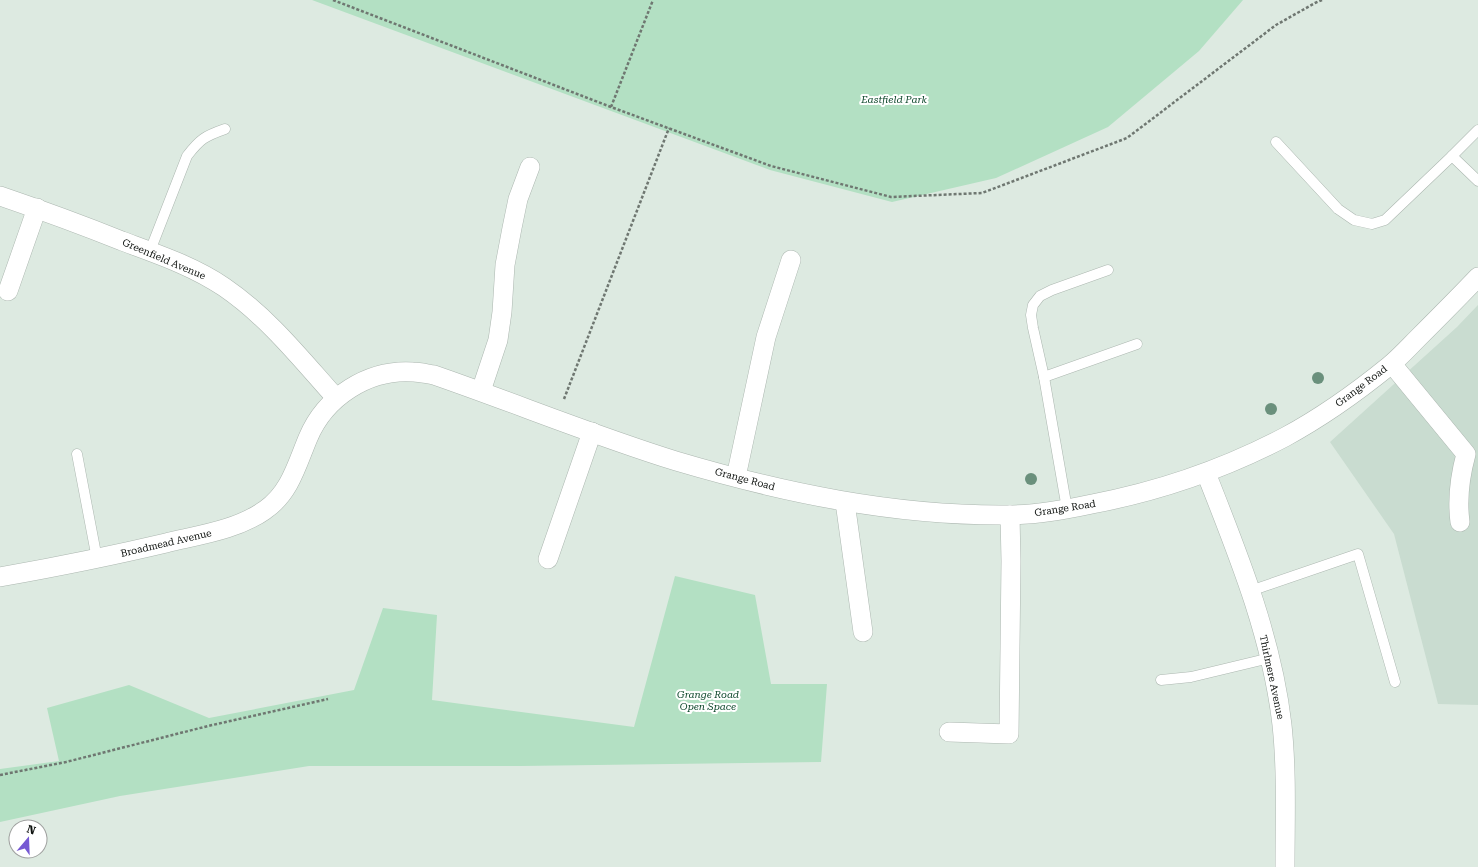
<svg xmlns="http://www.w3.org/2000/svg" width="1478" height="867" font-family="'Roboto Serif',serif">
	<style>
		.built { fill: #c9dcd0 }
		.green { fill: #b3e0c3 }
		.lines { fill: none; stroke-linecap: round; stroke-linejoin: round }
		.lane-casing { stroke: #acb7b0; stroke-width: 11 }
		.street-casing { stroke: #acb7b0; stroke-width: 20 }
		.path { stroke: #6f7771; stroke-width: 2.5; stroke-dasharray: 3 2; stroke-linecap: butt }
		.lane { stroke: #fff; stroke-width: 10 }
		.street { stroke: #fff; stroke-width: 19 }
		.tree { fill: #6a907c }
		.labels { text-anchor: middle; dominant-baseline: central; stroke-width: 4; stroke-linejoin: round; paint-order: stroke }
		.park-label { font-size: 10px; font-style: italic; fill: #0c462a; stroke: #fff }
		.street-label { font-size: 10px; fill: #0e120f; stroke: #fff }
	</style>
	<rect width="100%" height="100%" fill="#ddeae1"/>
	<polygon class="built" points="1478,305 1478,705 1438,704 1394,534 1330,442 1457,327"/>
	<g class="green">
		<polygon points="312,0 1243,0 1199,51 1108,127 996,178 892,202 770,170"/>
		<polygon points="675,576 755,595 771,684 827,684 821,762 521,766 309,766 120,796 0,822 0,769 59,761 47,708 129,685 209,718 354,690 383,608 437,615 432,700 634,727"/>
	</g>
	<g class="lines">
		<g class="lane-casing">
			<g id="lane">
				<polyline points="1276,142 1338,209 1354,220 1372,224 1385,220 1452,156 1478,181"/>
				<polyline points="1452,156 1478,130"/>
				<path d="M150,251l37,-95c13,-17 18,-20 38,-27"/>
				<polyline points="1044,377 1137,344"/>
				<polyline points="77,454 97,559"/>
				<polyline points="1067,509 1044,377 1033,328 1031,315 1033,305 1040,296 1052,290 1108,270"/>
				<polyline points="1250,591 1358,554 1395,682"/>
				<polyline points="1161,680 1191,677 1270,658"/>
			</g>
		</g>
		<g class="street-casing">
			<g id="street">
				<path d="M0,196c41,14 82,29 122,45 35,13 71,25 102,46 44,30 77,72 112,111"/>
				<polyline points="8,291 37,208"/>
				<path d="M1392,364l74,90c-6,22 -9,45 -6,68"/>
				<polyline points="481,391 498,340 502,312 505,265 512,228 518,199 530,167"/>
				<path d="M1206,473c32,81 66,164 76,252 5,47 3,95 3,142"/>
				<polyline points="736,477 766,337 791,260"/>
				<polyline points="845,502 863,632"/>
				<polyline points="548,559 592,432"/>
				<path d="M0,577c56,-10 111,-21 166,-34 33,-8 71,-13 99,-33 25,-17 32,-46 43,-72 17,-41 60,-69 105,-66 7,0 14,2 21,3 81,28 161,61 242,86 108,32 219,55 331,54 29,0 57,-5 85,-11 68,-13 132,-35 193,-67 37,-20 72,-45 104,-71 10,-8 19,-18 29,-28 20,-20 40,-40 60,-61"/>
				<polyline points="949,732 1009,734 1011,561 1010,515"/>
			</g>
		</g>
		<g class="path">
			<polyline points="333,0 611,107 771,166 891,197 982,193 1127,138 1276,25 1315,3 1322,0"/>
			<polyline points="611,107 653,0"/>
			<polyline points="564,399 669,128"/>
			<polyline points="0,775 66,762 208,726 328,699"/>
		</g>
		<use href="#lane" class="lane"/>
		<use href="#street" class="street"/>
	</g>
	<g class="tree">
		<circle cx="1318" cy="378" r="6"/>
		<circle cx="1271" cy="409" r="6"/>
		<circle cx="1031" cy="479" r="6"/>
	</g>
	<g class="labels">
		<g class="park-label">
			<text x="894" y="99">Eastfield Park</text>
			<text x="708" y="694">Grange Road<tspan x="708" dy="12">Open Space</tspan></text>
		</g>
		<g class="street-label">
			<text transform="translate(164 259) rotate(23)">Greenfield Avenue</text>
			<text transform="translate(1361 386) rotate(-37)">Grange Road</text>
			<text transform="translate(745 479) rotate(15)">Grange Road</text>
			<text transform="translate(1065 508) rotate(-9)">Grange Road</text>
			<text transform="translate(166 543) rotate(-13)">Broadmead Avenue</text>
			<text transform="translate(1272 677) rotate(78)">Thirlmere Avenue</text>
		</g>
	</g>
	<g transform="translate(28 839) rotate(19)"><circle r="19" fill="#ffffff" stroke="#9fa09f"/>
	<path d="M0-3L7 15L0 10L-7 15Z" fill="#7659d3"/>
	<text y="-6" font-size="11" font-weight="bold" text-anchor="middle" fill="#0e120f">N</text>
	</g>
</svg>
